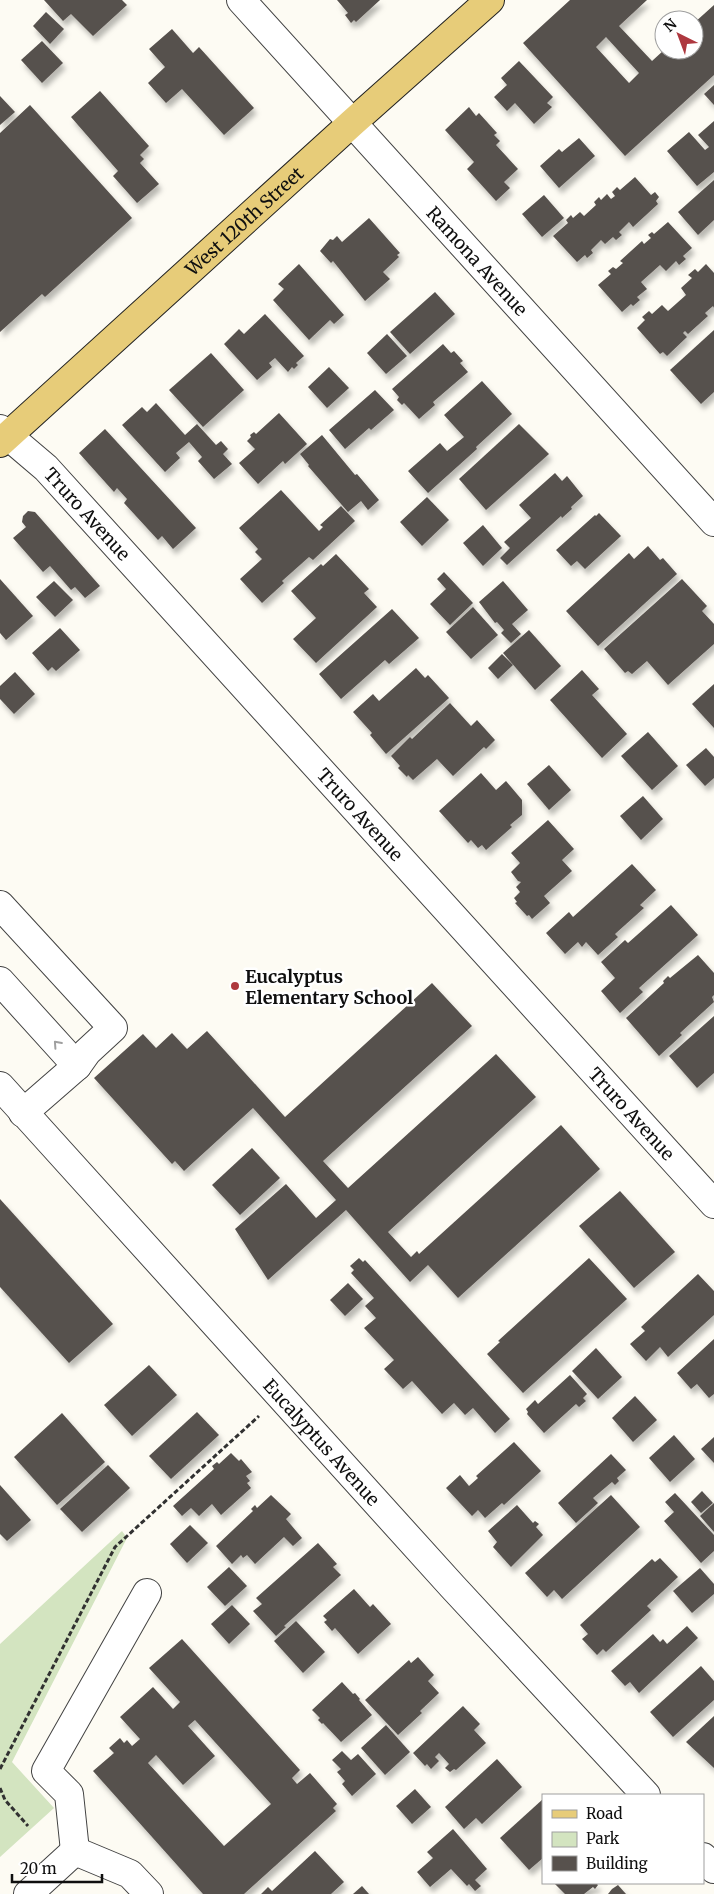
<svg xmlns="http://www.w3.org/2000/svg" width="714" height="1894" font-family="Merriweather,serif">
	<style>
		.green { fill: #d3e4c0 }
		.building { fill: #57514d; fill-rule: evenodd; filter: url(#shadow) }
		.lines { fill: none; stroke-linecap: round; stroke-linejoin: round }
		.minor-casing { stroke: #424242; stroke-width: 30 }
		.major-casing { stroke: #202020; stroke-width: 30 }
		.path { stroke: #313131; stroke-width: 3; stroke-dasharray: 5 2.5; stroke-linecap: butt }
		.minor { stroke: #fff; stroke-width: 28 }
		.major { stroke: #e7cc79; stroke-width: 28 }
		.oneway { stroke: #9f9f9f }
		.poi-dot { fill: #ae383f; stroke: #fff; stroke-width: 2 }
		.labels { text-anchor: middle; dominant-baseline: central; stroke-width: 5; stroke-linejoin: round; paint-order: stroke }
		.street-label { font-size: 18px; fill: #0f0f0f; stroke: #fff }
		.poi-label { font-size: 18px; font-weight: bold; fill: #0f0f0f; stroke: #fff; text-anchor: start }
	</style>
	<defs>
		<filter id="shadow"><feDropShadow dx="3" dy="5.5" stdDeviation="2.5" flood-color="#0004"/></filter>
	</defs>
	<rect width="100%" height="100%" fill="#fdfbf3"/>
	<polygon class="green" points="122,1531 127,1538 12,1762 54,1808 0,1857 0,1644"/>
	<g class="building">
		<polygon points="44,0 122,0 127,5 93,36 71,14 63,21"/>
		<polygon points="337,0 380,0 356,22 354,20 351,23 345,15 348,13"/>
		<path d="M570,0h77l-28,26 33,35 12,-11h30v-27l20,-18v70l-89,81 -102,-113zM606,37l33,36 -10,10 -33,-36z"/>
		<polygon points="46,12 64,29 50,44 33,26"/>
		<polygon points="172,29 193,53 199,47 254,108 224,135 182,89 166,103 148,83 165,67 149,49"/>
		<polygon points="42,41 63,63 42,83 21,60"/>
		<polygon points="519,61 553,97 547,103 552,107 534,124 515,103 507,111 494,97 507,85 501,78"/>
		<polygon points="714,85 714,105 704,94"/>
		<polygon points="100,91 149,146 140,155 144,159 140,163 159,184 137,203 113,176 118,171 71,117"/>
		<polygon points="0,96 15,112 0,125"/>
		<polygon points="30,105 132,218 45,297 42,294 0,332 0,133"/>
		<polygon points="469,107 476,116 479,113 497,133 494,135 500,141 496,145 518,169 504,182 510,188 496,201 467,169 474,162 445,130"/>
		<polygon points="714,121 714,172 697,186 667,151 689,132 705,150 709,147 698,135"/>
		<polygon points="579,138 595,156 559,188 540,166 559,149 562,152"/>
		<polygon points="635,177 651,195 655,192 659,197 656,201 658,204 633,227 629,222 619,232 622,235 616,240 613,237 605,244 601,240 591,250 593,253 587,258 585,255 577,262 553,236 568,223 566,220 571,215 573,218 580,212 584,216 596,205 594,202 599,197 601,200 607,194 611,199 615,196 612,192 617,187 620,190"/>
		<polygon points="714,180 714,220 698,235 678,212"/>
		<polygon points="544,195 564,218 542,237 522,214"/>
		<polygon points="369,218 400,253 397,255 399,257 383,272 390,279 365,301 333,261 331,263 320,251 330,239 333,240 337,236 342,242"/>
		<polygon points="668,222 692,248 683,256 686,259 679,265 676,261 666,271 660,265 641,282 647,289 637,297 640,300 633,306 631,304 622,312 598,285 611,274 608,271 613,267 616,269 623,263 620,261 642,241 644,244 651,238 648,235 652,232 654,234"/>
		<polygon points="299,264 344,315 334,324 330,320 309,340 273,300 284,289 278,284"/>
		<polygon points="706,264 714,273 714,308 713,306 705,313 708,316 688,334 685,331 683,333 687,337 667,356 663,352 660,354 637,328 645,320 642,317 649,311 652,314 662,305 668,311 686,295 681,288 692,278 688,275 695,269 698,272"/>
		<polygon points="435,292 455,314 410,354 390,332"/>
		<polygon points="265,314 304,356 296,363 298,365 294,369 292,367 288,372 275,358 269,363 272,367 257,380 224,344 239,329 244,334"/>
		<polygon points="714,330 714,392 701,404 670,370"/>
		<polygon points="387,334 407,356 386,374 367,353"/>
		<polygon points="443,344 451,353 454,351 463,361 460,363 468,372 433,402 435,405 419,419 404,403 402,405 397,400 399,397 392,389"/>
		<polygon points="211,353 244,390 203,427 169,390"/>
		<polygon points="329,367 349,388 327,408 308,387"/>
		<polygon points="482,381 512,414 476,447 477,449 428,493 408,471 440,443 447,451 464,437 444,415"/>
		<polygon points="375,390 394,410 371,430 369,428 345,449 329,430"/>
		<polygon points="156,403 185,435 197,424 216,445 221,441 228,449 223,454 232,464 214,479 198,461 202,457 189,442 176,453 180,458 165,472 122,425 142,407 147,412"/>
		<polygon points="279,413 307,444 285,464 283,461 258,484 239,463 255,449 247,441 251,437 250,435 254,432 256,434"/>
		<polygon points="519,424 549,454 486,510 459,479"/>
		<polygon points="105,429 196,528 173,549 162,536 158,540 124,503 127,499 117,488 114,492 79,453"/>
		<polygon points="322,435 355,475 357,474 379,500 368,510 361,501 348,512 308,466 309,465 300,454"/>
		<polygon points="555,473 562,481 567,476 583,496 571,507 572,509 562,518 561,516 507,565 500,558 510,548 504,542 531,518 519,505"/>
		<polygon points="281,490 319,531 323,527 320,525 341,506 355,521 313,560 309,557 282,581 284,583 262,603 240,579 262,559 255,552 258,549 239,528"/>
		<polygon points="427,497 449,520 422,546 400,522"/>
		<polygon points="28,511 35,512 100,586 85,598 75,587 71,590 50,566 43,572 13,538 26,527 22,522 23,516"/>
		<polygon points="599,513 621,536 585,569 577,561 571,566 556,550 595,515 596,516"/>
		<polygon points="483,525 502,548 483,566 463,543"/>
		<polygon points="648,546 660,560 663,558 677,574 598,646 566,611 629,553 634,559"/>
		<polygon points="336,554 369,589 364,593 377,607 316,663 293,639 316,618 291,591 321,564 323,566"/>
		<polygon points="444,572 473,603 450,625 430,604 446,589 437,579"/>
		<polygon points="0,579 33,616 6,640 0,633"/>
		<polygon points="682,579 707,606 702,611 714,624 714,644 668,685 647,661 632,674 628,671 625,673 604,649"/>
		<polygon points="54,581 73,600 55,617 36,597"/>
		<polygon points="503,581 528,610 512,624 521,634 511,643 501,633 504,630 497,622 495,623 479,602"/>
		<polygon points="473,607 498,635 471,659 446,632"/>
		<polygon points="392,609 419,638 389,664 385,660 341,699 319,674"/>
		<polygon points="60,628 80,650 56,671 52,667 48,671 32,653"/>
		<polygon points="529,630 561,666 535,690 503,653"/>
		<polygon points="502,654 513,665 498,679 488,668"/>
		<polygon points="416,668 425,678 428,675 449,698 386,754 370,735 372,733 353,712 373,694 379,701"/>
		<polygon points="582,670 599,689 592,695 627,734 602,758 550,700"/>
		<polygon points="15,672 35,694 14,714 0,699 0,686"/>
		<polygon points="714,684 714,728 692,704"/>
		<polygon points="450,703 471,726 477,720 495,740 486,749 484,747 453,776 437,759 413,780 408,775 407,777 398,768 400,766 391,756 410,737 412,739"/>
		<polygon points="648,732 678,766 652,790 621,756"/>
		<polygon points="706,748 714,757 714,778 705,786 686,765"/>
		<polygon points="549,765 571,790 549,810 527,784"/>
		<polygon points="481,773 496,790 506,781 522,800 522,815 510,825 512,827 486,850 482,845 478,848 471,840 468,843 439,811"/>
		<polygon points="643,796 663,819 641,840 620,816"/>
		<polygon points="548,820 574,849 562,860 572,871 544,896 550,903 532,919 529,915 527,916 515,903 517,902 514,898 520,892 516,887 521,882 518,881 511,872 520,863 511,853"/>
		<polygon points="632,864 656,890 640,905 644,908 615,934 618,937 598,955 586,942 582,947 578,942 565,954 546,933 569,912 573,917"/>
		<polygon points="671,905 698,935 639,988 643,992 620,1013 601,991 615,978 601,962 625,940 628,943"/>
		<polygon points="698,955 714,973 714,995 712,997 714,1002 680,1033 682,1035 659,1056 626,1018 664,983 663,981 668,976 670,978"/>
		<polygon points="432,983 472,1026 323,1161 348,1188 496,1054 536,1097 388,1232 411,1257 417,1251 419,1254 561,1125 600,1169 458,1298 428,1265 410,1282 346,1210 268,1280 235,1229 286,1184 316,1218 336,1200 253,1108 184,1171 175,1161 172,1164 94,1078 143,1034 156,1048 172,1033 187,1049 207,1031 285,1117"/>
		<polygon points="714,1016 714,1073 697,1088 669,1056"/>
		<polygon points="252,1148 280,1178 240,1215 212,1185"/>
		<polygon points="620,1191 675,1252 634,1288 579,1226"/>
		<polygon points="0,1199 113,1324 69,1363 0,1287"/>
		<polygon points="359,1258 363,1262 365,1260 510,1419 495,1433 473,1408 465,1415 454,1403 442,1414 412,1381 403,1389 384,1369 394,1360 364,1328 376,1318 365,1306 374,1298 351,1273 354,1270 350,1266"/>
		<polygon points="589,1258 627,1299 523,1393 487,1354 500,1342 498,1341"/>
		<polygon points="698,1274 714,1291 714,1315 668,1357 660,1347 646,1361 630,1344 645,1331 641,1327"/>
		<polygon points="348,1283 363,1299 345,1316 330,1300"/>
		<polygon points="714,1339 714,1394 709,1398 697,1384 691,1389 677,1373"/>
		<polygon points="596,1348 622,1377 598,1399 572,1371"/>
		<polygon points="149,1365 177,1395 132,1436 104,1405"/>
		<polygon points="570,1375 587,1394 583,1398 586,1401 579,1407 576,1404 544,1433 527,1414 528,1412 526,1409 535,1400 538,1404"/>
		<polygon points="635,1396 657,1420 633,1442 612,1418"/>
		<polygon points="197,1412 219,1435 171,1479 149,1456"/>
		<polygon points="62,1413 105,1462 57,1505 14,1457"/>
		<polygon points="674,1435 695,1459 670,1482 649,1458"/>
		<polygon points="714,1437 714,1463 701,1449"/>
		<polygon points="514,1442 541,1471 504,1505 502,1503 485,1518 478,1510 472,1516 446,1488 460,1475 469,1486 478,1478 476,1476"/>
		<polygon points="231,1453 239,1461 241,1459 252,1472 246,1476 250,1481 247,1483 251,1488 221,1515 212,1504 199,1516 191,1508 182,1516 173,1506 214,1469 212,1466 217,1462 219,1464"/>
		<polygon points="611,1454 626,1470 617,1478 619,1481 615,1485 612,1482 593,1498 598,1503 576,1523 558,1503"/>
		<polygon points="108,1465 130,1488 82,1532 60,1509"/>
		<polygon points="0,1485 31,1520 7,1541 0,1534"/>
		<polygon points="702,1491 713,1503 701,1513 691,1502"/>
		<polygon points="675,1493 714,1535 714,1551 701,1563 664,1521 674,1512 665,1502"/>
		<polygon points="271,1495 291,1514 286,1519 302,1538 293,1546 284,1537 255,1564 247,1555 243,1558 241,1555 232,1564 216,1546 253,1511 251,1509 255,1505 257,1508"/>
		<polygon points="611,1495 640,1527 562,1599 554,1590 547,1597 525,1573"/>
		<polygon points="714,1503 714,1532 700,1516"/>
		<polygon points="517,1505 533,1523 535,1521 539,1524 536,1527 543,1535 511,1567 493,1547 497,1542 488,1531"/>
		<polygon points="190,1525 208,1543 187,1563 170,1544"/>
		<polygon points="318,1543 337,1564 333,1567 341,1575 284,1626 286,1627 276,1636 253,1611 262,1604 256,1598"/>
		<polygon points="660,1558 678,1577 647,1606 651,1610 606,1652 603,1649 597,1655 582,1639 588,1634 580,1625 652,1559 655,1562"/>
		<polygon points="229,1567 247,1586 225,1606 207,1587"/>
		<polygon points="700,1568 714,1584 714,1594 692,1613 673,1591"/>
		<polygon points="354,1589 370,1607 373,1604 391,1624 358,1654 335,1628 332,1631 324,1622 327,1620 323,1616"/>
		<polygon points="232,1605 250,1624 229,1644 211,1624"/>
		<polygon points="296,1621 325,1652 303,1673 274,1641"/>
		<polygon points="687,1626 698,1638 639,1693 630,1682 625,1686 611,1671 653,1634 660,1642 663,1639 667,1644"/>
		<path d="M182,1639l118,131 -8,8 5,6 13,-11 27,31 -4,4 3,3 -92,83h-41l-110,-123 21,-18 -5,-5 11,-10 4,5 3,-3 5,6 8,-7 -20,-22 33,-30 20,22 7,-7 -31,-34zM195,1720l76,84 -47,42 -76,-83 8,-8 27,30 32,-29 -27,-30z"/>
		<polygon points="418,1657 434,1675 428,1681 439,1693 420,1711 422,1713 398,1735 365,1700 409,1660 411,1663"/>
		<polygon points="701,1666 714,1681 714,1700 673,1737 650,1712"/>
		<polygon points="342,1682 353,1694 355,1693 360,1699 359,1700 372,1715 341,1742 323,1723 322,1724 318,1720 320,1718 312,1710"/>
		<polygon points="463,1706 480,1724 474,1730 486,1743 456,1770 454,1769 450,1772 445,1768 449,1764 439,1753 435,1757 439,1761 431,1769 427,1764 425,1766 413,1753"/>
		<polygon points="714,1716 714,1768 686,1742"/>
		<polygon points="386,1725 410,1752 385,1775 361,1748"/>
		<polygon points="342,1751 351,1760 358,1754 376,1774 352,1796 342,1784 345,1781 337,1772 341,1769 332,1760"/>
		<polygon points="497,1759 522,1787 482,1824 476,1818 464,1829 445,1807"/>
		<polygon points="415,1789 431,1807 412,1824 396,1806"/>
		<polygon points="543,1799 543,1858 529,1870 500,1838"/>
		<polygon points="453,1829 487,1869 475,1880 481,1886 475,1891 469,1884 467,1886 451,1869 430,1887 417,1872 433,1858 427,1852"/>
		<polygon points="315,1851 344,1882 331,1894 261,1894 268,1887 272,1891"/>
		<polygon points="554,1883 596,1883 598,1885 595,1889 593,1887 584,1894 565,1894"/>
		<polygon points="618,1885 626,1894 608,1894 612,1889"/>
		<polygon points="362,1886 369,1894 353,1894"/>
	</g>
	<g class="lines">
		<g class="minor-casing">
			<g id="minor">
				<path id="s1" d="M241,0l473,522"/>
				<path id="s2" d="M0,429l46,39 668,736"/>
				<polyline points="0,905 113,1028 87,1052 77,1066"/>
				<polyline points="0,981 77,1066 23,1113"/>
				<path id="s3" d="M0,1086l452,500 194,209"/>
				<polyline points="75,1851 69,1794 46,1771 147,1593"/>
				<polyline points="75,1851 130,1874 149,1894"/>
				<polyline points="703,1857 714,1869"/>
				<polyline points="28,1894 75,1851"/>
			</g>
		</g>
		<g class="major-casing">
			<g id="major">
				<path id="s4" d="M0,443l352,-320 138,-123"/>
			</g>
		</g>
		<g class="path">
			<polyline points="0,1769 115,1547 259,1416"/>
			<polyline points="0,1788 5,1800 28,1826"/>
		</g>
		<use href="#minor" class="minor"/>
		<use href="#major" class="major"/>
	</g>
	<defs><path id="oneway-chevron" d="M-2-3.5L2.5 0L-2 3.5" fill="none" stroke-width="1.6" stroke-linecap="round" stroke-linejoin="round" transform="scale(1.25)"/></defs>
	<use class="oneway" href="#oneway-chevron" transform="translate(57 1044) rotate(-132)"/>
	<circle class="poi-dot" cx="235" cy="986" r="5"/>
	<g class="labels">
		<g class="street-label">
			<text stroke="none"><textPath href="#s4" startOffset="330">West 120th Street</textPath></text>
			<text stroke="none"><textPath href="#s1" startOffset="352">Ramona Avenue</textPath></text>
			<text stroke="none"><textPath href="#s2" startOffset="122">Truro Avenue</textPath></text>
			<text stroke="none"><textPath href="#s2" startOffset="528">Truro Avenue</textPath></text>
			<text stroke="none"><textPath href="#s2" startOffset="932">Truro Avenue</textPath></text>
			<text stroke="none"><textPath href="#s3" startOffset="480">Eucalyptus Avenue</textPath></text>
		</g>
		<g class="poi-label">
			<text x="245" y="976">Eucalyptus<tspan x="245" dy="21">Elementary School</tspan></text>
		</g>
	</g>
	<rect x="542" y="1794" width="162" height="90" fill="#ffffff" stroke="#9f9f9f"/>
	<rect x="552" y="1810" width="25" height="8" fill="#e7cc79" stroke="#9f9f9f"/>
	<text x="586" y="1819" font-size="15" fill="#0f0f0f">Road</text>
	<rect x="552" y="1832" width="25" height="15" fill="#d3e4c0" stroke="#9f9f9f"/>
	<text x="586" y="1844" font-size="15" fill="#0f0f0f">Park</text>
	<rect x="552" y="1856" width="25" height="15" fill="#57514d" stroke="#9f9f9f"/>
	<text x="586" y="1869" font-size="15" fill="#0f0f0f">Building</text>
	<g transform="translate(679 35) rotate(318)"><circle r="24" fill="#ffffff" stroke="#9f9f9f"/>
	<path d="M0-4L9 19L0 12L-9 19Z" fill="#ae383f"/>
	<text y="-8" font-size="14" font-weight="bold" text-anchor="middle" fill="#0f0f0f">N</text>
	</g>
	<path d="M12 1874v8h90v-8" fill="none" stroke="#0f0f0f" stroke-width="2.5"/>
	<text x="20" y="1874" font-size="15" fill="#0f0f0f" stroke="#ffffff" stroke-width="4" paint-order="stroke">20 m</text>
</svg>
